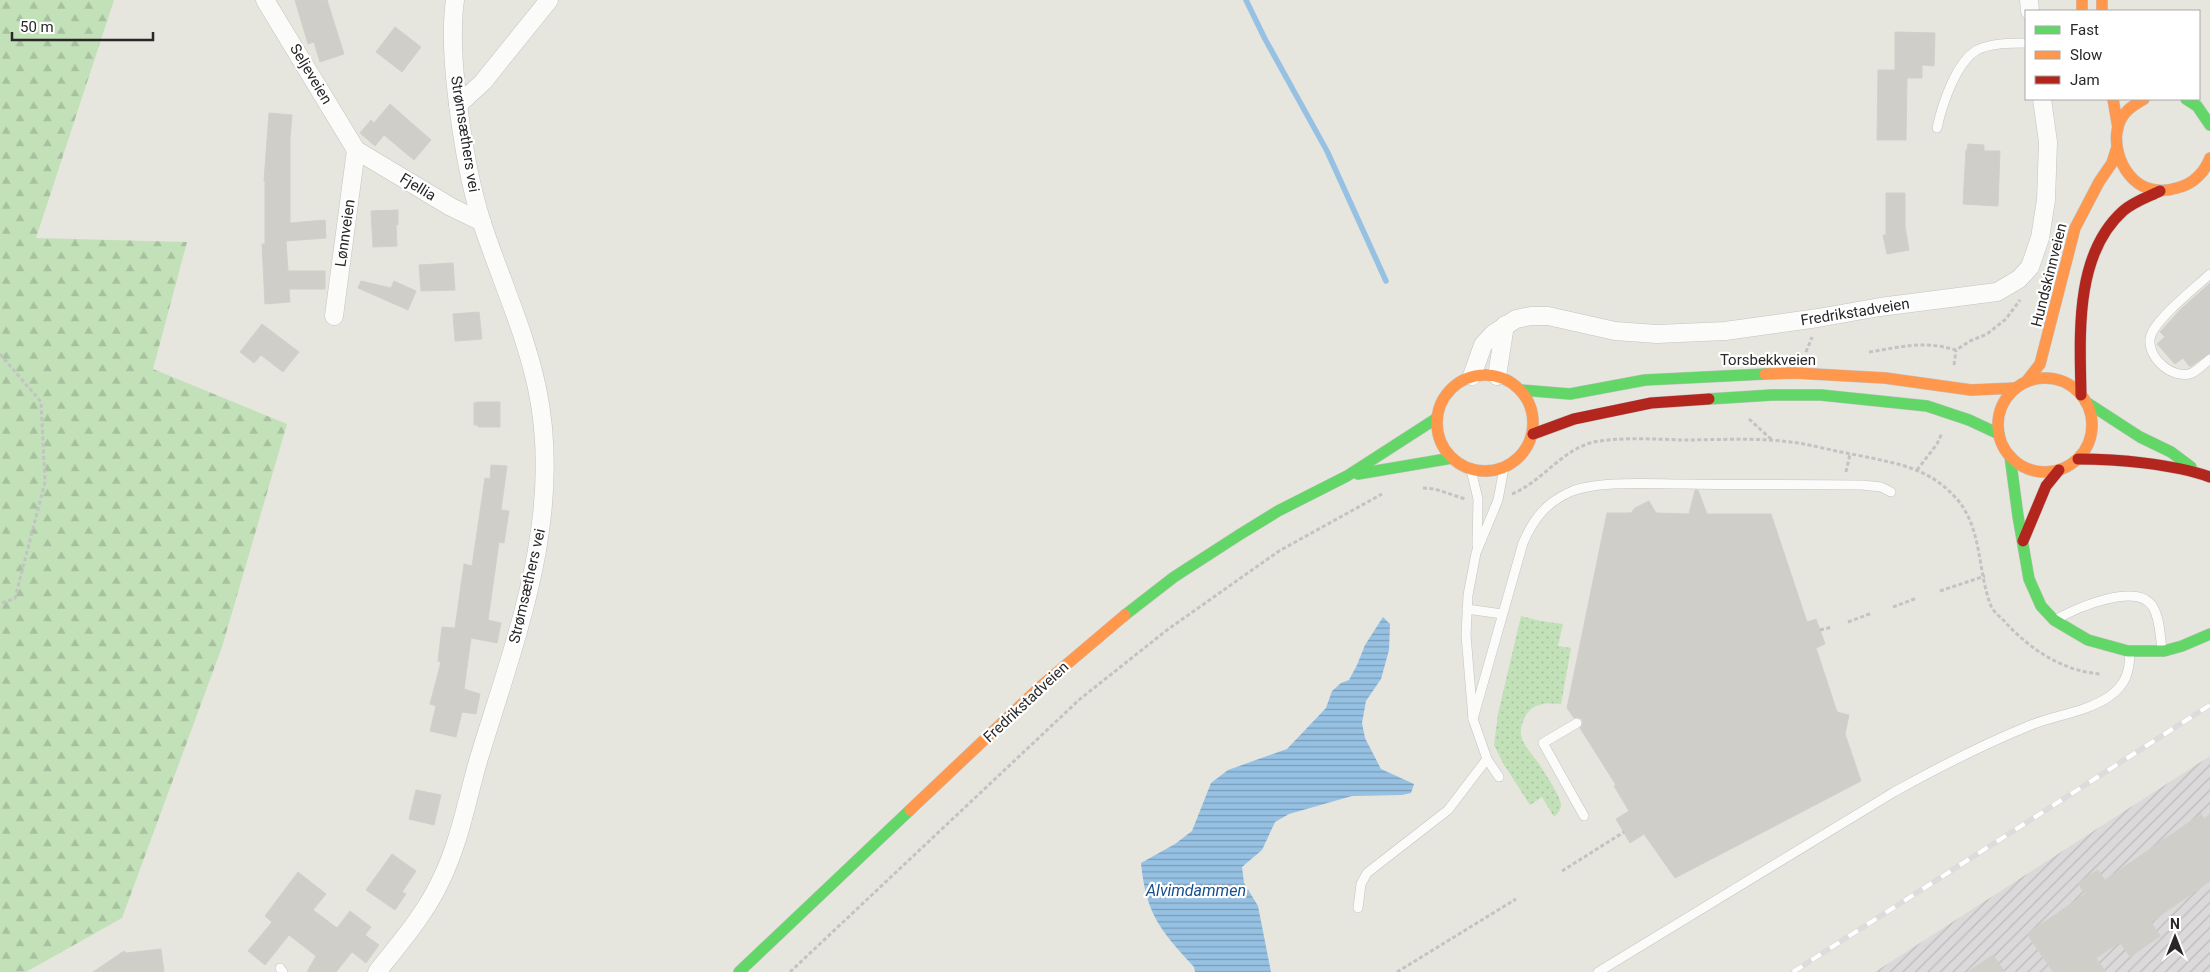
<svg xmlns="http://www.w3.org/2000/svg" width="2210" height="972" font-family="Roboto,sans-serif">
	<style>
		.industrial { fill: url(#industrial-furrows) }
		.grass { fill: url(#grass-dots) }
		.forest { fill: url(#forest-firs) }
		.water { fill: url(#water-rules) }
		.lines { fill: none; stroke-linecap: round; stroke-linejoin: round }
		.stream { stroke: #96c1e3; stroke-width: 5.5 }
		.building { fill: #cfcec9; stroke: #d1d0ca }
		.lane-casing { stroke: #c4c3c3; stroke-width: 10 }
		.street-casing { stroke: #c4c3c3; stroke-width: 19 }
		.fast-casing { stroke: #c4c3c3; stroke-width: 12 }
		.slow-casing { stroke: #c4c3c3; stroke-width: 12 }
		.jam-casing { stroke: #c4c3c3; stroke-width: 12 }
		.path { stroke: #c4c3c3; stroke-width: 3; stroke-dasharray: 4 2.5; stroke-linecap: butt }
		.lane { stroke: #fbfbfa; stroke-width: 9 }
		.street { stroke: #fbfbfa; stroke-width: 18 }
		.fast { stroke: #63d668; stroke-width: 11 }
		.slow { stroke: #ff974d; stroke-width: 11 }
		.jam { stroke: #b3261e; stroke-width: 11 }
		.rail-casing { stroke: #dddcdd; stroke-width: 5.5 }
		.rail { stroke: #fff; stroke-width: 4; stroke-dasharray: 11; stroke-linecap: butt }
		.labels { text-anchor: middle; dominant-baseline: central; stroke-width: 4.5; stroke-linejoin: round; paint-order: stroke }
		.street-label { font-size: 15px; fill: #282828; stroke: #fff }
		.water-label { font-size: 16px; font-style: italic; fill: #164e8e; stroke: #fff }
	</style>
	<defs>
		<pattern id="industrial-furrows" width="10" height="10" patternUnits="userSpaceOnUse" patternTransform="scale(1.25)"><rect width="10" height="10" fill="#dbd9d9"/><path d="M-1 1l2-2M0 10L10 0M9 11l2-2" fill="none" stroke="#bcbaba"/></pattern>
		<pattern id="grass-dots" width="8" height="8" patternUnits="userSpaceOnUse" patternTransform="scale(1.25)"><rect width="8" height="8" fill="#c2e1b9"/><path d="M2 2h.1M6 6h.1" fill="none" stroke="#a7c19f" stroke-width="1.8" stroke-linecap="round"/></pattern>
		<pattern id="forest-firs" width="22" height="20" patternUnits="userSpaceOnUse" patternTransform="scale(1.25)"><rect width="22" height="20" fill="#c2e1b9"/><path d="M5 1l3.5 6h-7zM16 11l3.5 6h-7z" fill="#a7c19f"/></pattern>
		<pattern id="water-rules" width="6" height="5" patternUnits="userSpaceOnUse" patternTransform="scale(1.25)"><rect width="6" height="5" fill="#96c1e3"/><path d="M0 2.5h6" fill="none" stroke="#7a9db8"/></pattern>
	</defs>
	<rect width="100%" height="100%" fill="#e6e5de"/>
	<polygon class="industrial" points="2210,756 2210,972 1875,972"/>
	<path class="grass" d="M1521,616l19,5 23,3 -5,22 13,2 -10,56c-14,-1 -27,-2 -35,11 -12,21 -1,30 10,45 6,8 24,35 25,44 0,6 -3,9 -7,13l-12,-20 -12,8 -27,-42 -9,-18 4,-31z"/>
	<polygon class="forest" points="0,0 114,0 36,238 187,242 153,369 287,424 222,647 122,918 26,972 0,972"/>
	<path class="water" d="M1383,617l7,7 -1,26 -8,29 -15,22 -4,22 3,15 16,31 33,15 -3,9 -9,2 -50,1 -63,18 -14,8 -13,28 -20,17 2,16 14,23 13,66h-76l-1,-5c-34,-37 -48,-53 -53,-104l34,-19 17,-13 19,-48 17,-13 59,-21 39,-41 6,-17 9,-8 8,-3 8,-15 8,-20z"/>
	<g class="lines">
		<polyline class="stream" points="1246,0 1265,39 1327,151 1386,281"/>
	</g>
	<g class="building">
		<polygon points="295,0 327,0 344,54 320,62 314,42 308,44"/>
		<polygon points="395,27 421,47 402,72 376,52"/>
		<polygon points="1895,32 1935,33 1934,66 1922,65 1922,78 1907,78 1906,140 1877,140 1878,70 1895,70"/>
		<polygon points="390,104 431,140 414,160 384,135 375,146 360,133 371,120 374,123"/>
		<polygon points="269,113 292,115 290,139 290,223 325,220 326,238 286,241 288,271 325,271 325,289 289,289 290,302 265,304 262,244 265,244 265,181 264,181"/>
		<polygon points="1968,144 1984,145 1984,151 2000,151 1998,206 1963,204 1966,150 1967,150"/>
		<polygon points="1886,193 1905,193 1905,226 1909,250 1887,254 1883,235 1886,235"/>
		<polygon points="398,210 398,225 396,225 397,246 373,247 371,211"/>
		<polygon points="453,263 455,290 421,291 419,265"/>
		<polygon points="361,281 391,288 394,281 416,291 408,310 358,288"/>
		<polygon points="2210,283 2210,353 2190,367 2183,358 2175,364 2157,344 2165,337 2160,332 2181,309"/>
		<polygon points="479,312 482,339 455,341 453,314"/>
		<polygon points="262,324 299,352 283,372 261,355 254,363 240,352"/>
		<polygon points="478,402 500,402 500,427 478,427 478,425 474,425 474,403"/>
		<polygon points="491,465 507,466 501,510 509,511 504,543 499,542 488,620 501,623 497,643 471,638 464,689 480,694 476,714 462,712 456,737 430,731 436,706 430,704 441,662 438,661 442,627 455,628 464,564 472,566 485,478 490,479"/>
		<polygon points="1695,490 1698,490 1707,514 1771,514 1807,622 1816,619 1820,630 1825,644 1816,648 1837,712 1849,715 1845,734 1861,781 1675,878 1644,834 1630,843 1616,819 1629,811 1614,786 1616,785 1580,728 1583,723 1582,719 1577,717 1574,718 1567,708 1607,513 1631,513 1635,508 1649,501 1656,513 1689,514"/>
		<polygon points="416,790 441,795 434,825 409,819"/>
		<polygon points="2201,814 2204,819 2210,814 2210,881 2151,922 2160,936 2130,957 2120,942 2096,958 2106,972 2053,972 2027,934 2085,894 2078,883 2098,870 2105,880"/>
		<polygon points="392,854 416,871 402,892 406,894 395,910 366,890"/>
		<polygon points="298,872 326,894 313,910 337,928 350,911 371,927 365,935 379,945 366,963 352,952 336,972 307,972 316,956 289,935 265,965 248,951 272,922 265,916"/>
		<polygon points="161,949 164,972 93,972 124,951 126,953"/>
		<polygon points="1993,955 2005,972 1968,972"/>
	</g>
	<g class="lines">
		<g class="lane-casing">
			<g id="lane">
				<path d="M1937,128c5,-23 19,-66 40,-78 14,-7 34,-7 49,-7"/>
				<path d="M2210,274c-15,14 -53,44 -59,61 -7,20 21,46 41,38 6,-3 13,-10 18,-14"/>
				<polyline points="1471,470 1478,499 1477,545"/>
				<polyline points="1467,609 1502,614"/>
				<path d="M2057,619c19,-11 81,-38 96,-12 7,12 7,29 9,42"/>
				<path d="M1473,719l50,-176c10,-23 22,-40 47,-51 27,-12 83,-8 113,-8 60,1 119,0 179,1l19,2 10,5"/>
				<polyline points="1577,723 1543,743 1584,816"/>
				<polyline points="1499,777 1487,759 1473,719 1466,635 1468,595 1476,553 1498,500 1504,468"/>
				<polyline points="1358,908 1361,884 1367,873 1448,810 1487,759"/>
				<polyline points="280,968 283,972"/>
				<path d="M1598,972l296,-180c45,-25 90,-48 137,-67 25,-10 56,-13 79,-29 16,-12 19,-23 20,-42"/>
			</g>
		</g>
		<g class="street-casing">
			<g id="street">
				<polyline points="265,0 356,150 451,207 482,222"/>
				<polyline points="2029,0 2030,11"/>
				<polyline points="458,105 483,82 549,0"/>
				<polyline points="334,316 356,150"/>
				<polyline points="1472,376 1483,345 1493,334 1516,319 1531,316 1548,316 1615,331 1657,334 1725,331 1818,318 1880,307 1997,292 2019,279 2030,267 2040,238 2046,200 2048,142 2042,99"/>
				<polyline points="1497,376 1505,325"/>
				<path d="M377,972c23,-29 49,-59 64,-92 19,-39 26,-81 38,-122 37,-121 85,-242 58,-370 -12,-57 -37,-110 -55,-165 -14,-44 -21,-90 -26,-136 -3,-28 -5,-59 -1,-87"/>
			</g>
		</g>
		<g class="fast-casing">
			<g id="fast">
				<polyline points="2186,99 2197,106 2210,125"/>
				<polyline points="1521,390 1570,394 1645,380 1765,374"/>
				<polyline points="1709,399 1772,395 1821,395 1927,406 1969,420 1999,434"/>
				<polyline points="2086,402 2140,437 2171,452 2191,467"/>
				<polyline points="2010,456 2018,516 2029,579 2041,606 2054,620 2088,640 2128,651 2164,651 2182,646 2210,634"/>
				<polyline points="1358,474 1452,458"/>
				<polyline points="1125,615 1174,577 1239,535 1278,511 1347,476 1437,418"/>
				<polyline points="739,972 910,810"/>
			</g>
		</g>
		<g class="slow-casing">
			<g id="slow">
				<polyline points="2082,0 2082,11"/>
				<polyline points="2102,0 2102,11"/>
				<polyline points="2113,99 2118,128"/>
				<path d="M2144,99c-5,3 -12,7 -16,11 -23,21 -9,68 19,78 11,4 20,3 30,0 16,-4 27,-15 33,-30"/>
				<polyline points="1765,374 1795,373 1885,378 1971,390 2016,388"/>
				<circle cx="1485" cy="423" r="48"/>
				<circle cx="2045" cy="425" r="47"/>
				<polyline points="2026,382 2040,364 2075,228 2099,182 2112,163 2116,150"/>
				<polyline points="910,810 1040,687 1125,615"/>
			</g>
		</g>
		<g class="jam-casing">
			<g id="jam">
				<path d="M2081,395c-1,-59 -7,-140 42,-184 10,-9 25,-14 37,-20"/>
				<polyline points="1533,434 1574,419 1651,403 1709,399"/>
				<path d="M2078,459c39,0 96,5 132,18"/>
				<polyline points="2023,541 2046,486 2059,470"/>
			</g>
		</g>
		<g class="path">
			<polyline points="1806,352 1812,337"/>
			<path d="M1869,352c33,-5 54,-12 87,-2l14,-9 17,-7 19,-15 14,-19"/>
			<polyline points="0,354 41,402 45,482 15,598 0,604"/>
			<polyline points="1954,365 1956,350"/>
			<polyline points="1749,419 1772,440"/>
			<polyline points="1917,470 1937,444 1942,433"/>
			<polyline points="1846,472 1850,454"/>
			<polyline points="1423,488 1435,489 1465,499"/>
			<path d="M1512,494c31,-13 49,-44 82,-52 25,-5 62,-3 87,-2 38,0 79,-3 117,3 19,3 39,9 59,12 37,8 71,12 98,42 28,30 22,74 36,109 3,7 11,12 15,17 25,27 57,48 94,51"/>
			<polyline points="1940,591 1985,576"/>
			<polyline points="1893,607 1917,598"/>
			<polyline points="1848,622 1872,613"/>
			<polyline points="1820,630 1832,627"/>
			<polyline points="1562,871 1624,832"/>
			<polyline points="790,972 1080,699 1167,630 1279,551 1382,494"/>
			<polyline points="1397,972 1516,899"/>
		</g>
		<use href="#lane" class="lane"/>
		<use href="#street" class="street"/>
		<use href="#fast" class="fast"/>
		<use href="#slow" class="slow"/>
		<use href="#jam" class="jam"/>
		<g class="rail-casing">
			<polyline id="rail" points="1793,972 2210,705"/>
		</g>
		<use href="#rail" class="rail"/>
	</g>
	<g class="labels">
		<g class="street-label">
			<text transform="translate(311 74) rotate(59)">Seljeveien</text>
			<text transform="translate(465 134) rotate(81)">Strømsæthers vei</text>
			<text transform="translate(418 187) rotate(31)">Fjellia</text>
			<text transform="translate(345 233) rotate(-82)">Lønnveien</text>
			<text transform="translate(2049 275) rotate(-76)">Hundskinnveien</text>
			<text transform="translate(1855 312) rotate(-9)">Fredrikstadveien</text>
			<text x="1768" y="360">Torsbekkveien</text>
			<text transform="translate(527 586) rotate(-77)">Strømsæthers vei</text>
			<text transform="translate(1026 702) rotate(-43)">Fredrikstadveien</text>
		</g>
		<g class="water-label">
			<text x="1196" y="890">Alvimdammen</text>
		</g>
	</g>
	<rect x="2025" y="10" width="175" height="90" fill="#ffffff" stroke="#a9a9a9"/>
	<rect x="2035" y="26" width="25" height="8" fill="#63d668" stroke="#a9a9a9"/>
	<text x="2070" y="35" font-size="15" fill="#282828">Fast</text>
	<rect x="2035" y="51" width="25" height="8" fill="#ff974d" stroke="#a9a9a9"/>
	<text x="2070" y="60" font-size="15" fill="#282828">Slow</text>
	<rect x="2035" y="76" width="25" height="8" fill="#b3261e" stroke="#a9a9a9"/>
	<text x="2070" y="85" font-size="15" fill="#282828">Jam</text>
	<g transform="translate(2175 937)" stroke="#ffffff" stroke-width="4" paint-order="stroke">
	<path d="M0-4L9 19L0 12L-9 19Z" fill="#282828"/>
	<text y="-8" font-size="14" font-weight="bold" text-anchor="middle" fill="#282828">N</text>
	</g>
	<path d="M12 32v8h141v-8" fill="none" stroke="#282828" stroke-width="2.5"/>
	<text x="20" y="32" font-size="15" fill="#282828" stroke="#ffffff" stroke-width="4" paint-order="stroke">50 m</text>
</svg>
